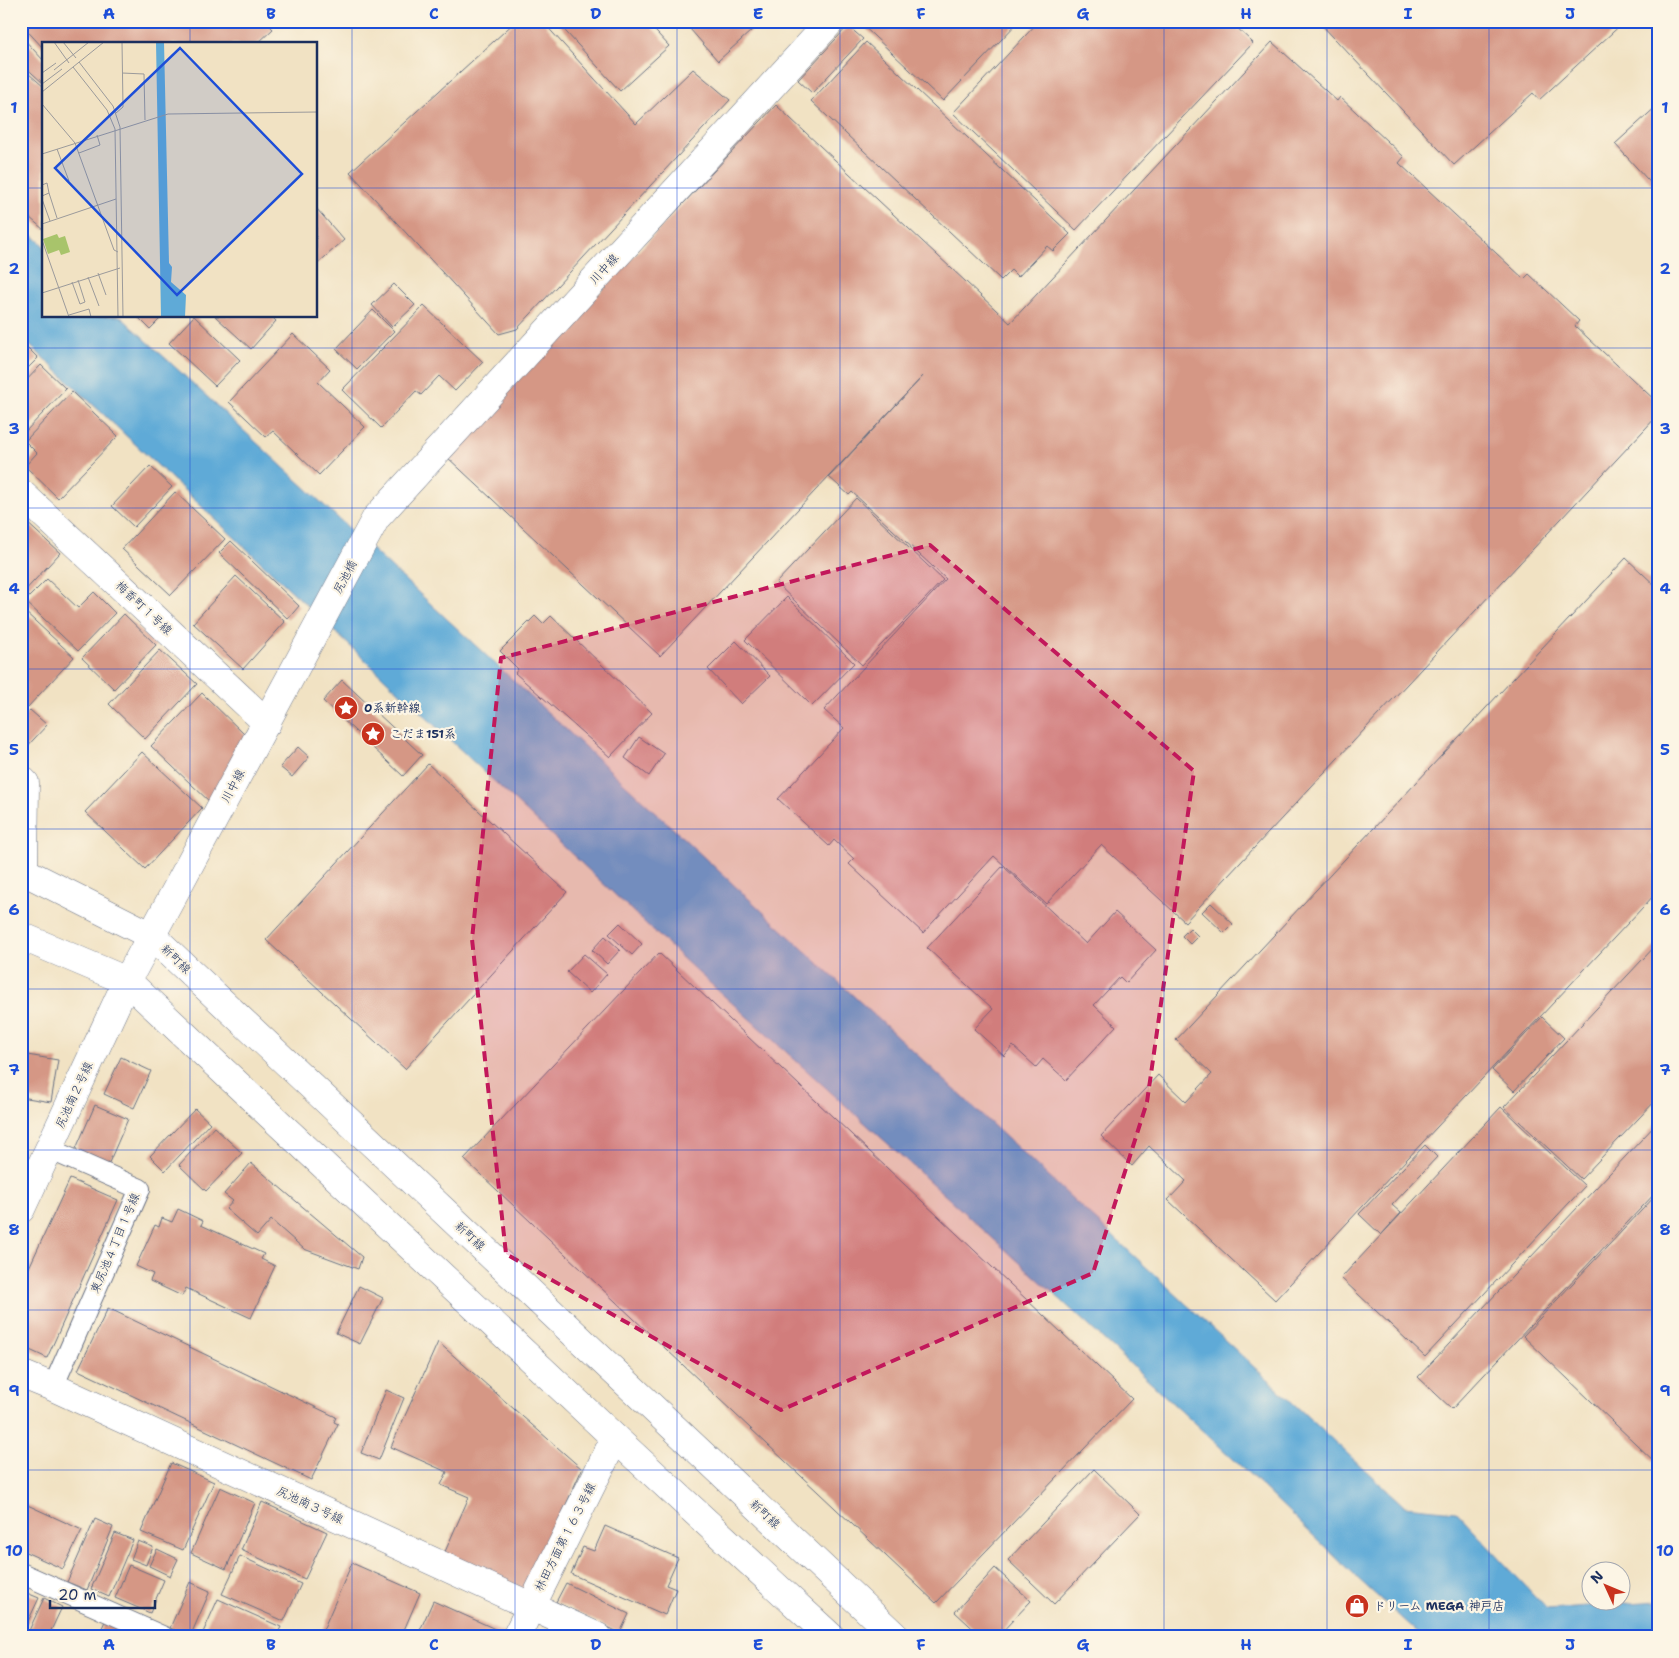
<svg xmlns="http://www.w3.org/2000/svg" width="1679" height="1658" font-family="'Shantell Sans','Klee One',sans-serif">
	<style>
		.water { fill: #5faad7; stroke: #3d6c9a }
		.building { fill: #d59785 }
		.lines { fill: none; stroke-linecap: round; stroke-linejoin: round }
		.lane-casing { stroke: #666e81; stroke-width: 22 }
		.street-casing { stroke: #666e81; stroke-width: 29 }
		.secondary-casing { stroke: #666e81; stroke-width: 29 }
		.lane { stroke: #fff; stroke-width: 20 }
		.street { stroke: #fff; stroke-width: 28 }
		.secondary { stroke: #fff; stroke-width: 28 }
		.marked { fill: #c2185b; fill-opacity: 0.2; stroke: #c2185b; stroke-width: 4; stroke-dasharray: 10 6; stroke-linejoin: round }
		.grid { fill: none; stroke: #1d4ed8; stroke-width: 1; stroke-opacity: 0.55 }
		.labels { text-anchor: middle; dominant-baseline: central; stroke-width: 4.5; stroke-linejoin: round; paint-order: stroke }
		.street-label { font-size: 12px; fill: #1b2f5e; stroke: #fcf5e5 }
		.poi-label { font-size: 12px; font-weight: bold; fill: #1b2f5e; stroke: #fcf5e5; text-anchor: start }
		.inset-road { fill: none; stroke: #9b9a9b; stroke-width: 1 }
		.view { fill: #1d4ed8; fill-opacity: 0.15; stroke: #1d4ed8; stroke-width: 2.5 }
		.inset-edge { fill: none; stroke: #1b2f5e; stroke-width: 2.5 }
		.neatline { fill: none; stroke: #1d4ed8; stroke-width: 2 }
		.grid-label { font-size: 16px; text-anchor: middle; font-weight: bold; fill: #1d4ed8 }
	</style>
	<rect width="100%" height="100%" fill="#fcf5e5"/>
	<filter id="ink" filterUnits="userSpaceOnUse"><feTurbulence type="fractalNoise" baseFrequency=".02" numOctaves="2"/><feDisplacementMap in="SourceGraphic" scale="10" xChannelSelector="R" yChannelSelector="G"/><feConvolveMatrix kernelMatrix="1 2 1 2 8 2 1 2 1" color-interpolation-filters="sRGB"/></filter>
	<filter id="wash" filterUnits="userSpaceOnUse"><feTurbulence type="fractalNoise" baseFrequency=".0096" numOctaves="4" result="noise"/><feDisplacementMap in="SourceGraphic" scale="20" xChannelSelector="R" yChannelSelector="G"/><feGaussianBlur stdDeviation="1.12" result="paint"/><feColorMatrix in="noise" values="0 0 0 0 0 0 0 0 0 0 0 0 0 0 0 0 0 1.4 0 .05"/><feComposite in="paint" operator="in"/></filter>
	<g filter="url(#wash)">
		<rect width="100%" height="100%" fill="#f1e2c3"/>
		<polygon class="water" points="21,225 44,246 44,316 120,316 1404,1506 1455,1511 1547,1609 1658,1601 1658,1637 1422,1637 1354,1575 1258,1482 1061,1300 692,967 21,337"/>
		<g id="blocks">
			<g class="building">
				<polygon points="21,21 268,21 267,23 273,29 257,44 44,44 44,49 21,24"/>
				<polygon points="516,21 542,21 636,124 693,69 730,100 517,329 499,334 350,172"/>
				<polygon points="556,21 646,21 669,46 620,91"/>
				<polygon points="683,21 762,21 718,61"/>
				<polygon points="858,21 1019,21 943,101"/>
				<polygon points="1039,21 1230,21 1253,43 1076,230 953,113"/>
				<polygon points="1318,21 1625,21 1539,100 1533,93 1454,165"/>
				<polygon points="848,26 863,39 812,93 798,80"/>
				<polygon points="21,36 44,61 44,84 21,63"/>
				<polygon points="866,42 1070,234 1053,251 1047,246 1018,277 1011,270 1001,280 811,101"/>
				<polygon points="1272,42 1337,101 1340,97 1404,157 1399,163 1524,279 1529,274 1579,321 1575,326 1658,403 1658,415 1185,922 1101,845 1046,904 994,856 923,933 849,864 854,859 834,840 829,846 778,799 844,728 824,710 946,579 852,492 849,495 829,477 923,376 660,656 446,456 776,105 1010,323"/>
				<polygon points="21,67 44,87 44,230 21,210"/>
				<polygon points="1658,105 1658,191 1615,144"/>
				<polygon points="316,208 344,240 316,265"/>
				<polygon points="394,284 415,305 392,327 372,305"/>
				<polygon points="424,306 483,362 455,391 439,376 421,395 416,391 381,428 342,390"/>
				<polygon points="373,310 394,331 357,369 336,349"/>
				<polygon points="137,316 163,316 150,329"/>
				<polygon points="194,316 240,360 215,386 169,343"/>
				<polygon points="215,316 271,316 276,321 251,349"/>
				<polygon points="293,334 330,369 318,382 365,427 319,475 273,431 266,437 229,402"/>
				<polygon points="21,341 38,358 21,375"/>
				<polygon points="41,365 66,389 23,434 21,432 21,386"/>
				<polygon points="72,392 118,436 58,498 25,466 37,453 25,441"/>
				<polygon points="150,466 172,487 134,527 112,506"/>
				<polygon points="175,492 225,539 171,595 122,549"/>
				<polygon points="856,498 943,580 862,665 776,583"/>
				<polygon points="24,520 60,553 21,595 21,523"/>
				<polygon points="231,541 299,606 288,619 219,553"/>
				<polygon points="1626,558 1658,588 1658,847 1652,853 1658,859 1658,891 1275,1300 1168,1200 1186,1181 1149,1146 1132,1166 1101,1136 1158,1075 1186,1102 1212,1074 1176,1040"/>
				<polygon points="236,576 285,622 243,669 193,623"/>
				<polygon points="47,579 78,608 94,592 115,613 78,651 25,601"/>
				<polygon points="787,597 854,663 812,706 745,640"/>
				<polygon points="23,610 74,657 27,708 21,703 21,611"/>
				<polygon points="124,614 156,645 114,689 82,658"/>
				<polygon points="535,616 543,624 551,616 652,713 610,757 515,673 518,669 500,651"/>
				<polygon points="736,641 770,676 741,704 708,669"/>
				<polygon points="160,650 197,684 145,739 109,704"/>
				<polygon points="342,680 422,755 403,776 323,701"/>
				<polygon points="202,693 246,736 211,803 151,746"/>
				<polygon points="30,710 47,725 21,753 21,719"/>
				<polygon points="639,737 664,754 649,776 625,758"/>
				<polygon points="298,747 309,757 292,777 280,767"/>
				<polygon points="142,752 202,808 145,869 85,812"/>
				<polygon points="428,764 567,892 405,1069 266,940"/>
				<polygon points="1003,866 1086,944 1115,912 1156,950 1126,983 1120,977 1094,1005 1116,1026 1066,1080 1043,1059 1036,1067 1013,1046 1004,1056 974,1029 993,1009 927,948"/>
				<polygon points="1211,903 1233,924 1224,933 1202,912"/>
				<polygon points="620,923 642,944 632,955 609,934"/>
				<polygon points="1190,928 1198,936 1190,944 1182,936"/>
				<polygon points="605,936 620,950 607,964 592,950"/>
				<polygon points="1658,943 1658,1098 1581,1179 1504,1107"/>
				<polygon points="659,953 1132,1399 936,1603 464,1159"/>
				<polygon points="584,954 607,974 590,993 567,972"/>
				<polygon points="1542,1017 1564,1038 1514,1091 1492,1070"/>
				<polygon points="21,1054 58,1060 51,1102 21,1097"/>
				<polygon points="121,1057 151,1071 134,1108 104,1094"/>
				<polygon points="95,1105 128,1119 108,1165 75,1151"/>
				<polygon points="1501,1107 1585,1186 1425,1357 1341,1278"/>
				<polygon points="195,1109 210,1123 165,1171 150,1156"/>
				<polygon points="1658,1122 1658,1190 1452,1409 1418,1377"/>
				<polygon points="214,1127 242,1153 206,1191 179,1165"/>
				<polygon points="1425,1145 1437,1157 1392,1205 1401,1213 1381,1235 1359,1214"/>
				<polygon points="251,1163 362,1257 358,1269 304,1249 271,1220 257,1236 226,1209 233,1201 224,1194"/>
				<polygon points="70,1179 118,1200 47,1358 21,1346 21,1285"/>
				<polygon points="1658,1193 1658,1465 1523,1336"/>
				<polygon points="178,1209 203,1221 201,1225 264,1254 261,1259 275,1266 251,1318 186,1288 182,1296 150,1281 153,1274 136,1266 155,1225 159,1227 162,1218 172,1222"/>
				<polygon points="359,1286 383,1298 360,1344 336,1333"/>
				<polygon points="108,1308 336,1417 334,1422 338,1424 311,1480 78,1370"/>
				<polygon points="438,1342 582,1469 527,1591 444,1554 469,1497 441,1485 447,1472 391,1447"/>
				<polygon points="386,1390 404,1398 379,1460 361,1453"/>
				<polygon points="171,1463 214,1482 183,1550 141,1532"/>
				<polygon points="1094,1469 1140,1514 1054,1604 1008,1560"/>
				<polygon points="220,1487 255,1503 226,1569 191,1553"/>
				<polygon points="21,1502 82,1530 63,1569 21,1550"/>
				<polygon points="262,1502 327,1532 305,1579 241,1550"/>
				<polygon points="95,1519 113,1527 87,1590 67,1582"/>
				<polygon points="605,1526 678,1558 666,1585 676,1589 665,1615 571,1574 583,1547 594,1551"/>
				<polygon points="115,1533 133,1540 109,1597 91,1589"/>
				<polygon points="138,1541 153,1547 146,1565 131,1559"/>
				<polygon points="157,1549 178,1559 170,1576 149,1566"/>
				<polygon points="240,1556 301,1584 284,1621 222,1594"/>
				<polygon points="352,1563 420,1593 401,1637 320,1637"/>
				<polygon points="129,1565 164,1580 150,1613 115,1598"/>
				<polygon points="995,1568 1031,1601 997,1637 982,1637 955,1612"/>
				<polygon points="190,1582 210,1591 190,1637 170,1628"/>
				<polygon points="566,1583 629,1614 620,1633 556,1602"/>
				<polygon points="22,1591 39,1598 23,1632 21,1631"/>
				<polygon points="44,1598 62,1607 48,1637 26,1637"/>
				<polygon points="218,1599 281,1627 276,1637 201,1637"/>
				<polygon points="433,1601 504,1633 502,1637 417,1637"/>
				<polygon points="105,1621 121,1629 118,1637 98,1637"/>
				<polygon points="125,1629 142,1637 122,1637"/>
			</g>
		</g>
	</g>
	<g filter="url(#ink)">
		<use href="#blocks" fill-opacity="0" stroke="#666e81" stroke-width="1"/>
		<g class="lines">
			<g class="lane-casing">
				<g id="lane">
					<polyline points="49,1149 140,1189 53,1387"/>
					<polyline points="21,1573 164,1637"/>
				</g>
			</g>
			<g class="street-casing">
				<g id="street">
					<polyline points="21,493 267,723"/>
					<polyline points="21,779 25,783 24,871"/>
					<polyline points="21,1209 127,981 376,518 831,21"/>
					<polyline points="21,1374 53,1387 598,1637"/>
					<polyline points="516,1637 615,1438"/>
				</g>
			</g>
			<g class="secondary-casing">
				<g id="secondary">
					<polyline points="21,870 152,936 896,1637"/>
					<polyline points="21,936 127,981 615,1438 831,1637"/>
				</g>
			</g>
			<use href="#lane" class="lane"/>
			<use href="#street" class="street"/>
			<use href="#secondary" class="secondary"/>
		</g>
	</g>
	<path class="marked" d="M930,545l264,226 -47,331 -54,171 -312,137 -275,-156 -34,-315 29,-281z"/>
	<path class="grid" d="M190,21v23M352,21v1616M515,21v1616M677,21v1616M840,21v1616M1002,21v1616M1164,21v1616M1327,21v1616M1489,21v1616M21,188h23M316,188h1342M190,316v1321M21,348h1637M21,508h1637M21,669h1637M21,829h1637M21,989h1637M21,1150h1637M21,1310h1637M21,1470h1637"/>
	<defs>
		<g id="sight-disc" transform="scale(1.25)"><circle r="9.5" fill="#c8321e" stroke="#fcf5e5"/><path d="M0-6L1.8-2.2L6-1.7L2.9 1.2L3.7 5.4L0 3.3L-3.7 5.4L-2.9 1.2L-6-1.7L-1.8-2.2Z" fill="#fff"/></g>
		<g id="shop-disc" transform="scale(1.25)"><circle r="9.5" fill="#c8321e" stroke="#fcf5e5"/><path d="M-5-2.5h2.3a2.7 3.5 0 0 1 5.4 0H5L5.5 6h-11ZM-1.5-2.5h3a1.5 2.3 0 0 0-3 0Z" fill="#fff"/></g>
	</defs>
	<g fill-rule="evenodd">
		<use href="#sight-disc" x="346" y="708"/>
		<use href="#sight-disc" x="373" y="734"/>
		<use href="#shop-disc" x="1357" y="1606"/>
	</g>
	<g class="labels">
		<g class="street-label">
			<text transform="translate(604 269) rotate(-48)">川中線</text>
			<text transform="translate(345 577) rotate(-62)">尻池橋</text>
			<text transform="translate(144 608) rotate(43)">梅香町１号線</text>
			<text transform="translate(233 786) rotate(-62)">川中線</text>
			<text transform="translate(176 959) rotate(44)">新町線</text>
			<text transform="translate(74 1095) rotate(-65)">尻池南２号線</text>
			<text transform="translate(470 1236) rotate(43)">新町線</text>
			<text transform="translate(115 1243) rotate(-67)">東尻池４丁目１号線</text>
			<text transform="translate(310 1505) rotate(25)">尻池南３号線</text>
			<text transform="translate(765 1514) rotate(43)">新町線</text>
			<text transform="translate(565 1537) rotate(-63)">林田方面第１６３号線</text>
		</g>
		<g class="poi-label">
			<text x="364" y="708">0系新幹線</text>
			<text x="390" y="734">こだま151系</text>
			<text x="1374" y="1606">ドリーム MEGA 神戸店</text>
		</g>
	</g>
	<g transform="translate(42 42)">
		<rect width="275" height="275" fill="#f1e2c3"/>
		<path d="M15,192l2,4 6,-2 5,16 -9,3 -2,-5 -11,4 -5,-15z" fill="#a8c46b"/>
		<path d="M114,0h8l5,221 3,4 -1,15 15,13 -1,22h-24z" fill="#5faad7"/>
		<path class="inset-road" d="M12,0l15,21M21,0l13,16M37,20l34,44 7,21 3,190M31,25l34,43 8,19 3,188M12,28l35,-28M0,31l14,-10M80,31l22,1 1,46M0,42l20,-15M0,50l62,-50M0,62l33,39 39,107 4,2M74,71l7,-6 -1,-65M15,107l12,32M37,111l21,-8 -3,-10M0,112l126,-40 149,-2M0,143l5,-2 2,10M0,154l7,-3 8,25M0,157l8,22M0,182l74,-25M0,198l27,77M56,231l8,22M46,235l11,29M30,240l8,22 5,-2 -7,-22M0,251l78,-25M27,273l20,-6 2,8"/>
		<path class="view" d="M138,6l122,126 -125,121 -122,-127z"/>
		<rect width="275" height="275" class="inset-edge"/>
	</g>
	<rect width="1679" height="1658" fill="none" stroke="#fcf5e5" stroke-width="55"/>
	<g transform="translate(1606 1586) rotate(314)"><circle r="24" fill="#fcf5e5" stroke="#a2a6af"/>
	<path d="M0-4L9 19L0 12L-9 19Z" fill="#c8321e"/>
	<text y="-8" font-size="14" font-weight="bold" text-anchor="middle" fill="#1b2f5e">N</text>
	</g>
	<path d="M50 1600v8h105v-8" fill="none" stroke="#1b2f5e" stroke-width="2.5"/>
	<text x="58" y="1600" font-size="15" fill="#1b2f5e" stroke="#fcf5e5" stroke-width="4" paint-order="stroke">20 m</text>
	<rect x="28" y="28" width="1624" height="1602" class="neatline"/>
	<g class="grid-label">
		<text x="109" y="19">A</text>
		<text x="271" y="19">B</text>
		<text x="434" y="19">C</text>
		<text x="596" y="19">D</text>
		<text x="758" y="19">E</text>
		<text x="921" y="19">F</text>
		<text x="1083" y="19">G</text>
		<text x="1246" y="19">H</text>
		<text x="1408" y="19">I</text>
		<text x="1570" y="19">J</text>
		<text x="14" y="113">1</text>
		<text x="1665" y="113">1</text>
		<text x="14" y="274">2</text>
		<text x="1665" y="274">2</text>
		<text x="14" y="434">3</text>
		<text x="1665" y="434">3</text>
		<text x="14" y="594">4</text>
		<text x="1665" y="594">4</text>
		<text x="14" y="755">5</text>
		<text x="1665" y="755">5</text>
		<text x="14" y="915">6</text>
		<text x="1665" y="915">6</text>
		<text x="14" y="1075">7</text>
		<text x="1665" y="1075">7</text>
		<text x="14" y="1235">8</text>
		<text x="1665" y="1235">8</text>
		<text x="14" y="1396">9</text>
		<text x="1665" y="1396">9</text>
		<text x="14" y="1556">10</text>
		<text x="1665" y="1556">10</text>
		<text x="109" y="1650">A</text>
		<text x="271" y="1650">B</text>
		<text x="434" y="1650">C</text>
		<text x="596" y="1650">D</text>
		<text x="758" y="1650">E</text>
		<text x="921" y="1650">F</text>
		<text x="1083" y="1650">G</text>
		<text x="1246" y="1650">H</text>
		<text x="1408" y="1650">I</text>
		<text x="1570" y="1650">J</text>
	</g>
</svg>
